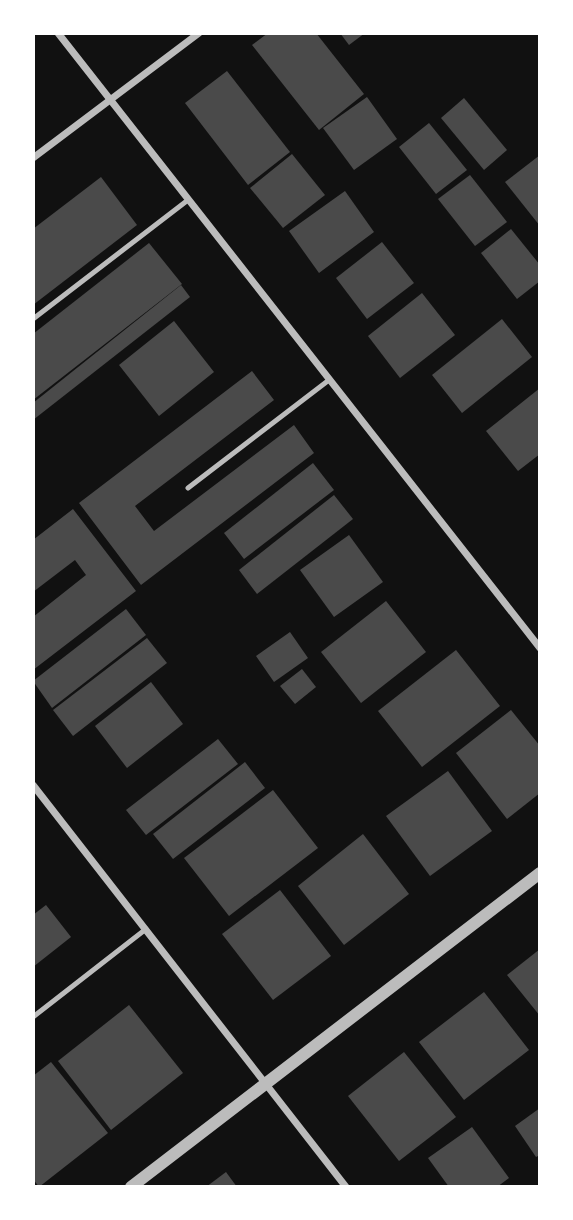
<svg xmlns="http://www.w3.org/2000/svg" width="573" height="1220" font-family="Montserrat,sans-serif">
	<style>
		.building { fill: #4a4a4a }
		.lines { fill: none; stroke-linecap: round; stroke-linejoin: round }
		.service { stroke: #bcbcbc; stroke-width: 5 }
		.minor { stroke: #bcbcbc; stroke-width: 7 }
		.tertiary { stroke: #bcbcbc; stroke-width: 12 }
	</style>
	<rect width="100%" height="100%" fill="#111"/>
	<g class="building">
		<polygon points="268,33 316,33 364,94 319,130 252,45"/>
		<polygon points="340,33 365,33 349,45"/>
		<polygon points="227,71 290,152 248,185 185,103"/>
		<polygon points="367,97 397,139 354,170 323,128"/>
		<polygon points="464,98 507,150 484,170 441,118"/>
		<polygon points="429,123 467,170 436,194 399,147"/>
		<polygon points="292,154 325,195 283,228 250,188"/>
		<polygon points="540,155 540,226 505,182"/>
		<polygon points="470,175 507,222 475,246 438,199"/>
		<polygon points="101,177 137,225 33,305 33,229"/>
		<polygon points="345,191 374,232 319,273 289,231"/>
		<polygon points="511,229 540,265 540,281 517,299 481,253"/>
		<polygon points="382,242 414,283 367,319 336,278"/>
		<polygon points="149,243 182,284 33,400 33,334"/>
		<polygon points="181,285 190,297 33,420 33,403"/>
		<polygon points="422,293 455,335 400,378 368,336"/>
		<polygon points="502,319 532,357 462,413 432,375"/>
		<polygon points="174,321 214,372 159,416 119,365"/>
		<polygon points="252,371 274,400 135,506 154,531 294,425 314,453 141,585 79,503"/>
		<polygon points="540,388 540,454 518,471 486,431"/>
		<polygon points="313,463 334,490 244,559 224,533"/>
		<polygon points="334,495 353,519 257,594 239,570"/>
		<polygon points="73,509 136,591 33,670 33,617 86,575 75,560 33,592 33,540"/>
		<polygon points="349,535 383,582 334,617 300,570"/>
		<polygon points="386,601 426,652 361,703 321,652"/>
		<polygon points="126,609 146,635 52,708 33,681"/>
		<polygon points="290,632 308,658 274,682 256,656"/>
		<polygon points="147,638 167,663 73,736 53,710"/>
		<polygon points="456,650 500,706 422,767 378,711"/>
		<polygon points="302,669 316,687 295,704 280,686"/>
		<polygon points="151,682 183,724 127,768 95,726"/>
		<polygon points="511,710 540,746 540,793 507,819 456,753"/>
		<polygon points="218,739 238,764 146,835 126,810"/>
		<polygon points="245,762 265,788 173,859 153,834"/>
		<polygon points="448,771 492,831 430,876 386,816"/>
		<polygon points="273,790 318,848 229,916 184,858"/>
		<polygon points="363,834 409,894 344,945 298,886"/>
		<polygon points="280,890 331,956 273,1000 222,934"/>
		<polygon points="46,905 71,937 33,967 33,915"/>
		<polygon points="540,949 540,1016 507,975"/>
		<polygon points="484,992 529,1050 464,1100 419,1042"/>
		<polygon points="129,1005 183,1073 111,1130 58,1061"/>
		<polygon points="404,1052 456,1117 399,1161 348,1096"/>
		<polygon points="51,1062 108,1133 39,1187 33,1179 33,1076"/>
		<polygon points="540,1108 540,1155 536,1157 515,1126"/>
		<polygon points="472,1127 509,1178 497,1187 449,1187 428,1158"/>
		<polygon points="226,1172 237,1187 206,1187"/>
	</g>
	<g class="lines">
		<g class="service">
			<polyline points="33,319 188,200"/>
			<polyline points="188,488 329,380"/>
			<polyline points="33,1017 146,929"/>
		</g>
		<g class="minor">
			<polyline points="58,33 540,648"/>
			<polyline points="33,158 199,33"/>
			<polyline points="33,785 346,1187"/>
		</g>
		<polyline class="tertiary" points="131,1187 540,873"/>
	</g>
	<rect width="573" height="1220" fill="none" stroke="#ffffff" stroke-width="70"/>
</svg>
